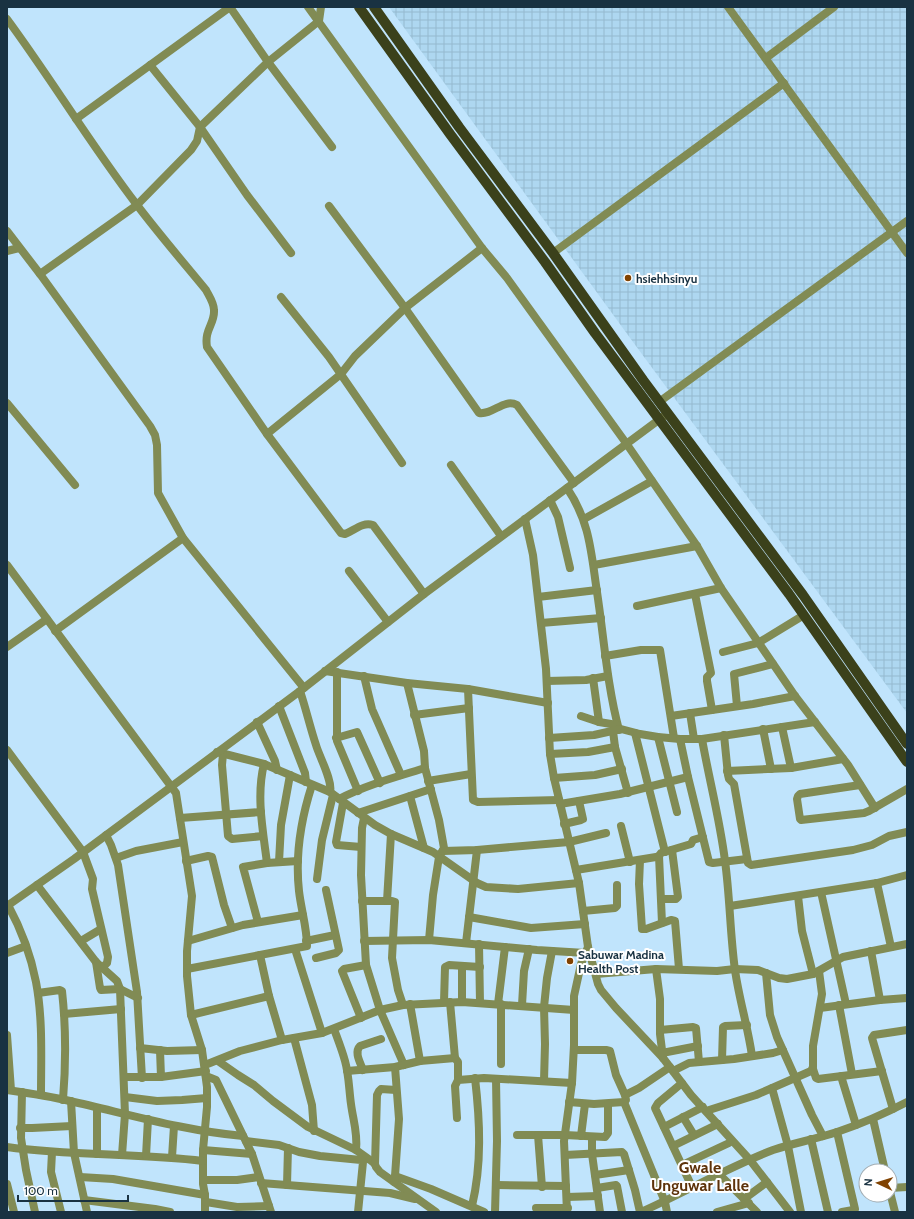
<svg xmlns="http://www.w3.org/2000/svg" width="914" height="1219" font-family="Cabin,sans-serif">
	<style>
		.industrial { fill: url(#industrial-grid) }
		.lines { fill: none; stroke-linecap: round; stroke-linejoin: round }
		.minor { stroke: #818b54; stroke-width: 8 }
		.primary { stroke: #3b411b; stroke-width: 10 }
		.poi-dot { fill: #814302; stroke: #fff; stroke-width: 1.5 }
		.labels { text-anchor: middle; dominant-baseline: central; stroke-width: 4; stroke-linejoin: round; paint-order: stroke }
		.poi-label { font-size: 12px; font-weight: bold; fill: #193242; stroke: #fff; text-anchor: start }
		.district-label { font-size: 16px; font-weight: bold; fill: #5d320a; stroke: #fff }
	</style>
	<defs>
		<pattern id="industrial-grid" width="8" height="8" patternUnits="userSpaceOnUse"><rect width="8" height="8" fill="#aed7f0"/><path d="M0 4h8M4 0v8" fill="none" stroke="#95b9cf"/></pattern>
	</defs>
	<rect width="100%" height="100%" fill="#c0e4fc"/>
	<polygon class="industrial" points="389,7 907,7 907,713 633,342"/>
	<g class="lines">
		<g class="minor">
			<polyline points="230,7 268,62 332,147"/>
			<polyline points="308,7 482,248 507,278 626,443 697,546 721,588 754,636 795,696 848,765 875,808"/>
			<polyline points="728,7 907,253"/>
			<path d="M7,19c45,61 84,126 130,186 22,29 46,57 69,85 3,6 8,13 8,20 1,14 -10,19 -7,37l60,87 74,99 4,1c10,-4 17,-12 28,-9l51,69"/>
			<polyline points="766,58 834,7"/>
			<polyline points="150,65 200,127 247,195 291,253"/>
			<polyline points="76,119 230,7"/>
			<path d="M329,206l76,102 74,105c14,2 25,-15 38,-8l57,78"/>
			<polyline points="7,231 40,274 150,426 155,435 157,445 158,493 183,538 304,688"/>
			<polyline points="7,251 19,248"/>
			<polyline points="553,253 784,83"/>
			<polyline points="40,274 137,205 191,150 197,141 200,127 268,62 319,21 321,7"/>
			<polyline points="281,297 329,357 402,463"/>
			<polyline points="659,402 907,221"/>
			<polyline points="7,403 75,485"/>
			<polyline points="267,434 341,374 355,356 405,308 482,248"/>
			<polyline points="451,465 501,536"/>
			<path d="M567,488c23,34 24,64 30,104 7,46 10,93 22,138"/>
			<polyline points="550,500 558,517 570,568"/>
			<polyline points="525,519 533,555 546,669 550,754 554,778 579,883 588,947 598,984 601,990 616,1008 663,1058 691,1095 750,1160 790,1212"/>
			<polyline points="584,519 652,481"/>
			<polyline points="7,565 176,793 192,896 187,951 187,976 191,1015 202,1050 207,1087 207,1107 203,1150 203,1184 205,1195 205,1212"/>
			<polyline points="594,565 697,546"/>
			<polyline points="349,571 388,622"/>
			<polyline points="695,594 711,673 707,677 707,681 712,710"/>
			<polyline points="538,597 597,590"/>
			<polyline points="637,606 721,588"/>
			<polyline points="541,623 601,618"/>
			<polyline points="55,631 183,538"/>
			<polyline points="7,647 47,619"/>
			<polyline points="723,652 758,643 804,615"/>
			<polyline points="605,656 641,650 660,650 674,738"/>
			<polyline points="325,671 407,683 468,689 548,703"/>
			<polyline points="337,672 337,741 358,791"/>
			<polyline points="364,676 372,709 401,775"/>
			<polyline points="593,678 599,722"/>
			<polyline points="547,681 586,680 608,676"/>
			<polyline points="407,683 424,751 425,768 439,820 444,848 439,857 433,895 429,940"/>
			<polyline points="468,689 473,800 478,802 559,800"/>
			<path d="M300,691c6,18 10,36 16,54 3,11 17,36 14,47"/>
			<polyline points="279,706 305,773 306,782"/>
			<polyline points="737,706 734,674 773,664"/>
			<polyline points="690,713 694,739"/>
			<polyline points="414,715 469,708"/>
			<polyline points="581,716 599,722 617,725"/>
			<polyline points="671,716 753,704 795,696"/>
			<polyline points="257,722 275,761 277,770"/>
			<polyline points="782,727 791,768"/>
			<polyline points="763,729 771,769"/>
			<polyline points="613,731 615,747 628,793"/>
			<polyline points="635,733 665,852"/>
			<polyline points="724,735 728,775 729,779 734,784 748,863 751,865 853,850 872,845 889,836 907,832"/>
			<polyline points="658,737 677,812"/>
			<polyline points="336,738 357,732 380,783"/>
			<polyline points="549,738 594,735 621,729 640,734 658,737 680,739 702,739 815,722"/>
			<polyline points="680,739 688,777 709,862 713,863 747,859"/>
			<path d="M702,739c7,40 18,81 23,122 5,36 5,73 10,109 4,29 13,57 17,86"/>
			<polyline points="7,750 83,852 93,879 92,889 108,957 107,963 102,968"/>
			<polyline points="217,752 264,764 330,792 375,825 391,834 433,852 477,883 486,887 518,889 579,883"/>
			<polyline points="223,754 222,765 228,836 232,839 263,836"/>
			<polyline points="550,754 588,752 615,747"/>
			<path d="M264,764c-8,32 -1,67 3,99"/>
			<polyline points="727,771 791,768 843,759"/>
			<polyline points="554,778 595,775 622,769"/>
			<polyline points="428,781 471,774"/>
			<polyline points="860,785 800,794 798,796 797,799 800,819 801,820 864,813 869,811 907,789"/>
			<polyline points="410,796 424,848"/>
			<path d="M339,799c27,-14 57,-22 86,-31"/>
			<polyline points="343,803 336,842 337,845 361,847"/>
			<polyline points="560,804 620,794 688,777"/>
			<polyline points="358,813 431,789"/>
			<polyline points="180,818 261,812"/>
			<polyline points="364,818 362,828 361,875 366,965 380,1010 404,1065"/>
			<polyline points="564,824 581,820 583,819 579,801"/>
			<polyline points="621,826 630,862"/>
			<polyline points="106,835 111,845 118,865 137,992 142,1078"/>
			<polyline points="443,851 477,850 569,842 606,833"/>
			<polyline points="659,856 662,923"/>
			<polyline points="116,858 136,851 183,842"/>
			<polyline points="640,860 639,884 642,929 646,929 671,920 675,921 679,969"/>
			<polyline points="186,861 208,856 212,857 224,905 232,928"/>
			<polyline points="279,862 281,825 290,775"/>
			<polyline points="576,870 656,857 659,856 661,853 691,844 693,840 703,837"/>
			<polyline points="317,879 322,840 333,795"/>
			<polyline points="877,883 891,947"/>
			<polyline points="37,885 96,962 117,981 120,989 125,1114 122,1155"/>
			<polyline points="821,892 846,1004"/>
			<polyline points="798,896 802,931 813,974"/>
			<polyline points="661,899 676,899 678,897 672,850"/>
			<polyline points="362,901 392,901 395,902 392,958 398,990 403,1005"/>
			<polyline points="387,901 391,834"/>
			<path d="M8,905c13,24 23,51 28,77 7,37 5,76 5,113"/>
			<polyline points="7,906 74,859 300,691 424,594 664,416"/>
			<polyline points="730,906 877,883 907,875"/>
			<polyline points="583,911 615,908 617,906 617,885"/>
			<polyline points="469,917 531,928 585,924"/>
			<polyline points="258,922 243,867 267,863 298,861"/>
			<polyline points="81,941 101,929"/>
			<polyline points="188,941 243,925 303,915"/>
			<polyline points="306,941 335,935"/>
			<polyline points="364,941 429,940 537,950 585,953"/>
			<polyline points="466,943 477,850"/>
			<polyline points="479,944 480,1003"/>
			<polyline points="295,949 322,1033"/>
			<polyline points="871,951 880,1000"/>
			<polyline points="7,953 26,946"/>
			<polyline points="260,955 269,996 282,1040"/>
			<polyline points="316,958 336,953 339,950 326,890"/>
			<polyline points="96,962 100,988 101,990 120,989 138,998"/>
			<polyline points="462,966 462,1002"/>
			<path d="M187,969l120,-23c0,-18 -6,-37 -8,-55 -4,-36 2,-72 13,-106"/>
			<polyline points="656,969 660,999 660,1034 663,1058"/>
			<polyline points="766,973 770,1015 777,1037 812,1115 823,1136"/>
			<polyline points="596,974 656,969 717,971 735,969 758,970 779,978 787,979 813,974 843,957 907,944"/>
			<path d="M38,993l22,-3 2,1c4,36 4,72 1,109"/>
			<polyline points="444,1002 445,967 449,965 480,967"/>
			<polyline points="450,1002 455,1058 458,1062 458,1080"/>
			<polyline points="410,1004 420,1061"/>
			<polyline points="498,1004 505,947"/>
			<polyline points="522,1005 524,971 529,949"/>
			<polyline points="839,1005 852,1074"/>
			<polyline points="820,1008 880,1000 907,998"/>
			<polyline points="64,1014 121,1009"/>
			<polyline points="191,1015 269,996"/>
			<polyline points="361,1018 342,971 344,969 366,965"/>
			<path d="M334,1029c4,11 8,21 11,32 4,14 4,29 6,43 2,16 7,29 5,46"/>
			<polyline points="660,1030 693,1027 696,1028 699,1062"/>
			<polyline points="7,1035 11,1090"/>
			<polyline points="294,1038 312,1105 314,1131"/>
			<polyline points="140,1048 167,1051 202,1050"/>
			<polyline points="160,1050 161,1077"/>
			<polyline points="662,1053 698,1046"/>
			<polyline points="722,1060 723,1027 725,1026 747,1025"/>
			<polyline points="218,1061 238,1075 254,1085 273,1101 308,1127 356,1150 370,1160 375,1164 376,1167 380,1172 436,1212"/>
			<polyline points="501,1064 501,1004"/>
			<polyline points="205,1065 240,1051 282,1040 322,1033 380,1010 403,1005 462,1002 574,1010"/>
			<polyline points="813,1069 816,1078 818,1079 882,1071"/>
			<path d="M363,1070c-3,-8 -9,-18 -3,-24l21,-7"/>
			<polyline points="347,1071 395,1067 420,1061 455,1058"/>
			<polyline points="673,1071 689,1063 734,1059 773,1053 783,1050"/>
			<polyline points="206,1076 216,1080 252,1154 271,1212"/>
			<polyline points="841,1076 856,1125"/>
			<polyline points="124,1077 161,1077 206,1071"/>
			<polyline points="544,1081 545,1044 544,1007 547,978 552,951"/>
			<polyline points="682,1083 658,1103 655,1108 692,1187"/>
			<polyline points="772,1088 788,1146 801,1212"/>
			<path d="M7,1090c21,3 42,6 63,11 58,13 115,30 173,35"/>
			<polyline points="22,1092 21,1138 26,1170 35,1212"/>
			<polyline points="625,1095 639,1088 670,1067"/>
			<polyline points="125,1097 157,1101 182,1100 207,1098"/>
			<polyline points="71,1101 74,1153 87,1212"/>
			<polyline points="569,1102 594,1104 624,1102 626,1100 625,1095 616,1075 610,1051 606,1050 574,1050"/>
			<polyline points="624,1102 665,1202 667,1212"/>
			<polyline points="893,1109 872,1038 874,1035 907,1030"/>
			<polyline points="706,1111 756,1095 811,1071 813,1067 813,1046 822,994 819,971"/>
			<polyline points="683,1117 694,1135"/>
			<polyline points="457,1118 455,1086 458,1080 484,1078 572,1083"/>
			<polyline points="873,1119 885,1171"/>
			<polyline points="664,1127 703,1107"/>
			<polyline points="20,1128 32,1128 72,1126"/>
			<polyline points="837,1132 855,1209 853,1210 853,1212"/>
			<polyline points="517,1135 565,1135 605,1137 608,1133 608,1104"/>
			<polyline points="538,1135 542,1187"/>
			<polyline points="581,1136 585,1104"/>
			<polyline points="592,1137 592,1154 600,1212"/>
			<polyline points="811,1139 828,1212"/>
			<polyline points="246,1141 279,1145 299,1152 320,1156 361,1160 363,1162 358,1212"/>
			<polyline points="673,1146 718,1124"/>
			<path d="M7,1147c65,9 131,6 196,14"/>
			<polyline points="203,1150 252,1154"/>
			<polyline points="52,1152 51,1172 61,1212"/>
			<polyline points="97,1154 97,1108"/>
			<polyline points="565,1155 622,1152 624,1154 635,1190 640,1212"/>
			<polyline points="146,1156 148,1119"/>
			<polyline points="172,1157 174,1126"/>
			<polyline points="375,1164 377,1095 379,1091 381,1089 396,1090"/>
			<polyline points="682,1165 729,1143"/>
			<polyline points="719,1174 757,1212"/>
			<polyline points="595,1175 629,1170"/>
			<polyline points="395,1176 431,1189 484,1212"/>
			<polyline points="80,1177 113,1179 205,1195"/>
			<polyline points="203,1180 237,1180 259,1177"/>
			<polyline points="394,1182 395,1176 399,1119 395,1067"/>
			<polyline points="261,1183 390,1193 415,1199"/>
			<polyline points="7,1184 14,1212"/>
			<polyline points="287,1185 288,1148"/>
			<polyline points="497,1185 566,1186"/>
			<polyline points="597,1188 616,1185 617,1186 622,1212"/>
			<polyline points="890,1188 907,1187"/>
			<polyline points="890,1192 895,1212"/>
			<polyline points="567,1197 598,1196"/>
			<polyline points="744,1199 767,1182"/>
			<polyline points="84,1200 155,1209 170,1212"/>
			<polyline points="206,1202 237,1207 269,1206"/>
			<path d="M472,1206c10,-42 8,-85 3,-128"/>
			<polyline points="536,1208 568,1208"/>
			<polyline points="495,1212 497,1141 496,1079"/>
			<polyline points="567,1212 564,1141 572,1083 574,1045 574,996 581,964 588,947"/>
			<path d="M641,1212c45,-20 87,-45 132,-62 21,-7 43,-11 64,-18 24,-8 47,-18 70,-30"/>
			<polyline points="717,1212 749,1203"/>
			<polyline points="842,1212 853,1210"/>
		</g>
		<g class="primary">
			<polyline points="359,7 450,134 545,262 595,333 789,594 907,762"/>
			<polyline points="374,7 459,127 553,253 643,380 803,595 907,744"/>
		</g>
	</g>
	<g class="poi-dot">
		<circle cx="628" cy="278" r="4"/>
		<circle cx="570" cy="961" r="4"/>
	</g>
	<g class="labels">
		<g class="poi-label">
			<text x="636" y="278">hsiehhsinyu</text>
			<text x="578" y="954">Sabuwar Madina<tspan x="578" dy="14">Health Post</tspan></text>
		</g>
		<g class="district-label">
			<text x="700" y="1167">Gwale<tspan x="700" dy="18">Unguwar Lalle</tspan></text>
		</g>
	</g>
	<rect width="914" height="1219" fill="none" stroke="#193242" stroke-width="16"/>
	<g transform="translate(878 1183) rotate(274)"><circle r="19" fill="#ffffff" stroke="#a3adb3"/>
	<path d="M0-3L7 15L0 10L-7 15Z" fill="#814302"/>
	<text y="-6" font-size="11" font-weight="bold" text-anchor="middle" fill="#193242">N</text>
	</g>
	<path d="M18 1195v6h110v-6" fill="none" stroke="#193242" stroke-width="2"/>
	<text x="24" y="1195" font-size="12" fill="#193242" stroke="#ffffff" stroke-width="3" paint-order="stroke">100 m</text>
</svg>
